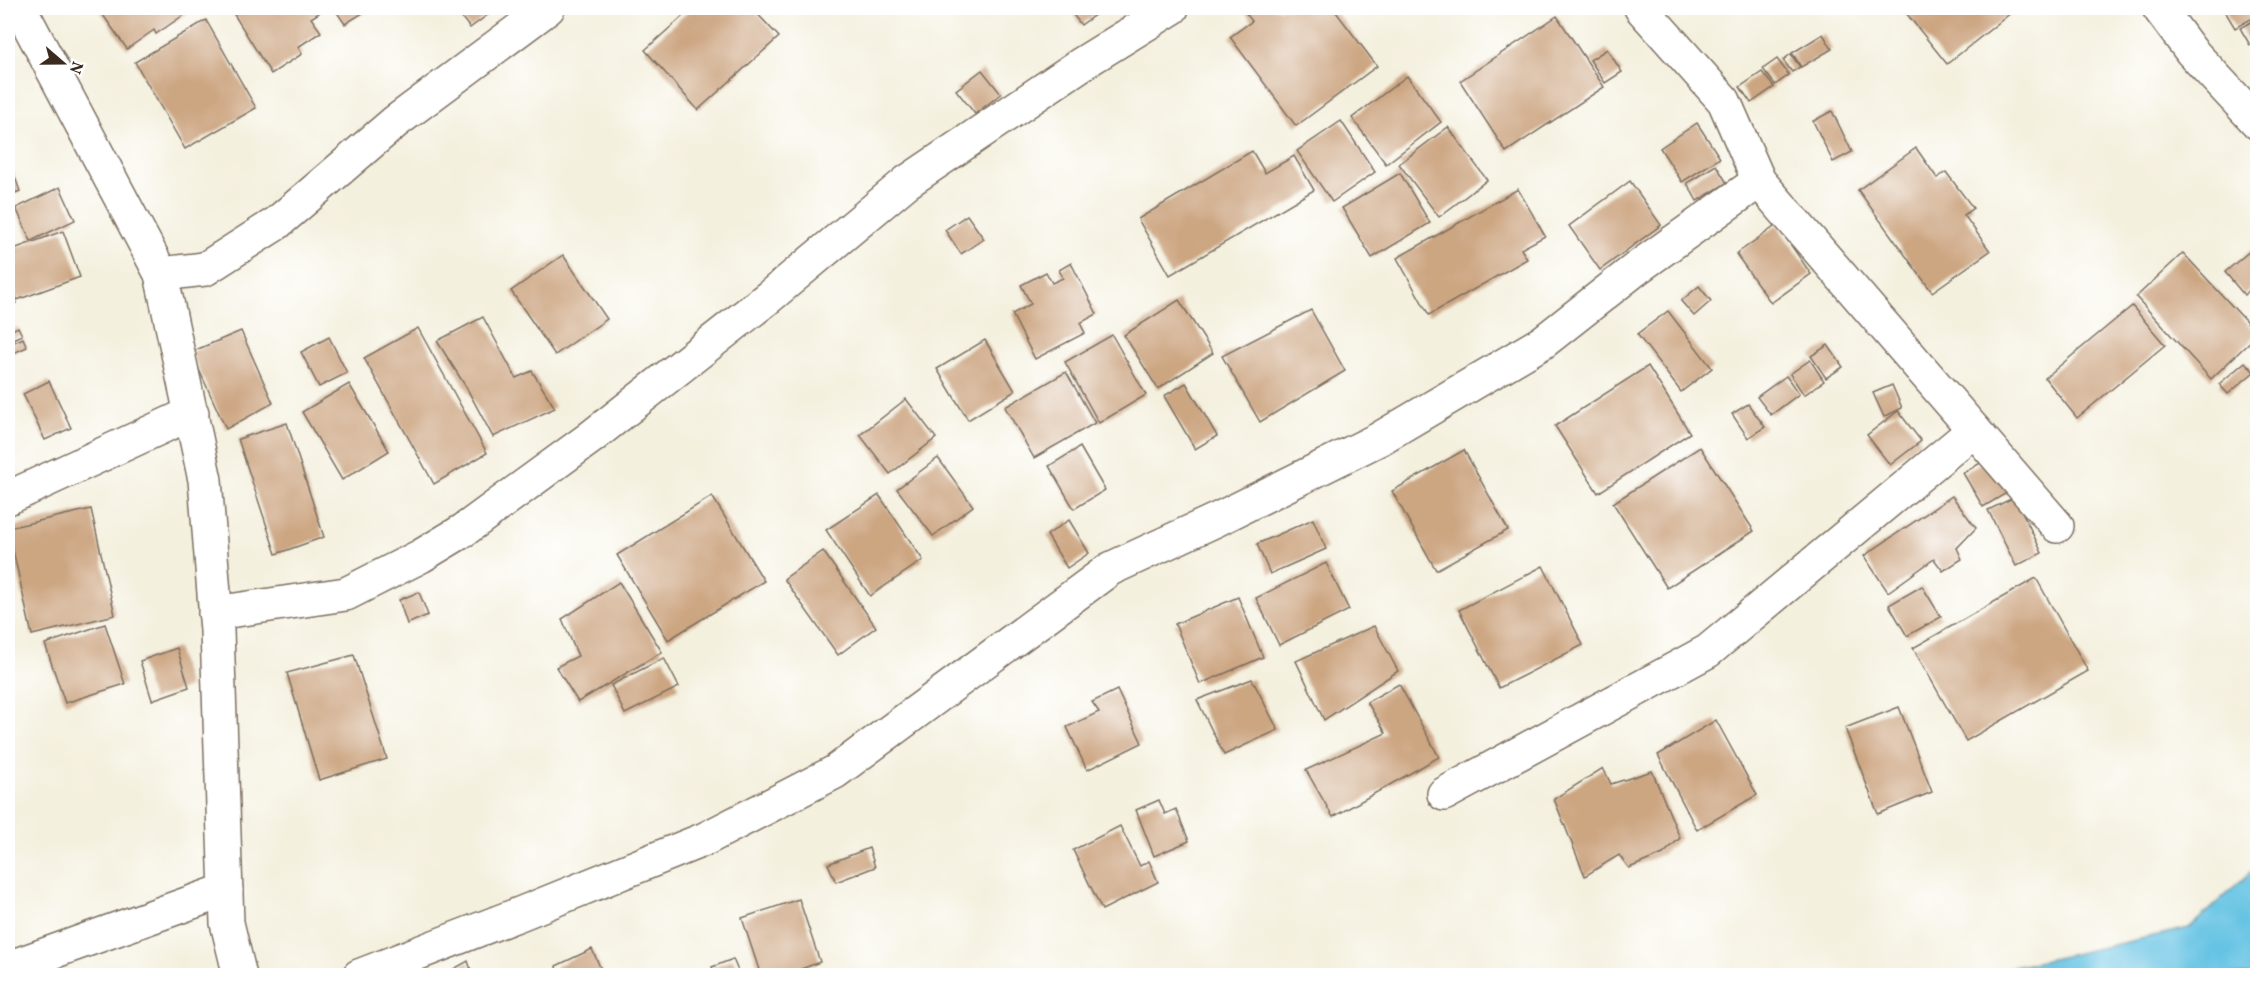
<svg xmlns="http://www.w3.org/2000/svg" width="2265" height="983" font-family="Vollkorn,serif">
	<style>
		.water { fill: #65c3e3; stroke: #507680; stroke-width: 1.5 }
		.building { fill: #cca581 }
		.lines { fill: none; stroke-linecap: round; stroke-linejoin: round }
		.minor-casing { stroke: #7c6f61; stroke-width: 36 }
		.minor { stroke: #fff; stroke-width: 33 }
	</style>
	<rect width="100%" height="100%" fill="#fff"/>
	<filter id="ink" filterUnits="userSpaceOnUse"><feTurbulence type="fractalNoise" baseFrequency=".0167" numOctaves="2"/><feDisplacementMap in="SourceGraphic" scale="12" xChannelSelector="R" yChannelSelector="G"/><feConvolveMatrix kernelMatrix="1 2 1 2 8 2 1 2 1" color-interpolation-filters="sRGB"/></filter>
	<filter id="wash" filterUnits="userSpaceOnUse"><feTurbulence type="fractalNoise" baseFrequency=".008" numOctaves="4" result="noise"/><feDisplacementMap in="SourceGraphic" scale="24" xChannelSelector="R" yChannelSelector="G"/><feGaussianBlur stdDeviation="1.35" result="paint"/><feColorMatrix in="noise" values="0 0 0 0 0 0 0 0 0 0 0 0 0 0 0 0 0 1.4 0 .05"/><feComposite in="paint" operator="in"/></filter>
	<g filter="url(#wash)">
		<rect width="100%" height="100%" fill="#f4f0de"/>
		<polygon class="water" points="2257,866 2257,975 1979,975 2189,928"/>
		<g id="blocks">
			<g class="building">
				<polygon points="98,8 194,8 156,34 154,30 127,49"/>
				<polygon points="230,8 316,8 319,13 311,18 321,32 298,47 302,54 271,74"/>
				<polygon points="334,8 371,8 345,24"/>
				<polygon points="454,8 497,8 470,28"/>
				<polygon points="692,8 752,8 779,37 698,110 645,50"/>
				<polygon points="1068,8 1104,8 1081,25"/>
				<polygon points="1251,8 1333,8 1377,66 1296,126 1230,37 1252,21 1245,12"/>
				<polygon points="1902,8 2017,8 1947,64"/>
				<polygon points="2223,8 2258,8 2258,15 2235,28"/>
				<polygon points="1557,16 1604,87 1506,152 1460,81"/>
				<polygon points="2258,18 2258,41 2250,45 2240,28"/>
				<polygon points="206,20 256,108 185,149 135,62"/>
				<polygon points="1823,34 1832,49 1801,67 1792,53"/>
				<polygon points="1607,49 1622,72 1605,83 1590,60"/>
				<polygon points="1791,54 1800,67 1792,72 1783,60"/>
				<polygon points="1777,59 1789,75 1775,85 1763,69"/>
				<polygon points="982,70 1001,94 975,114 956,90"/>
				<polygon points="1762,72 1774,87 1751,103 1740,87"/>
				<polygon points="1407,76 1441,122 1386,164 1352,118"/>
				<polygon points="1832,111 1852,152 1833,162 1813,121"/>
				<polygon points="1341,121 1375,172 1332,202 1297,151"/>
				<polygon points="1697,123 1720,158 1682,182 1660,148"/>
				<polygon points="1448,127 1487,180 1439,217 1399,164"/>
				<polygon points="1916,148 1937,178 1946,172 1973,208 1964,215 1990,251 1932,292 1858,190"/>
				<polygon points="1252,151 1265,173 1294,156 1314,190 1170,275 1138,219"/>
				<polygon points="8,158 20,191 8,196"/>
				<polygon points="1716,165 1727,183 1697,201 1687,183"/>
				<polygon points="1400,173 1430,223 1372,258 1342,208"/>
				<polygon points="1630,181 1661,225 1600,270 1569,226"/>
				<polygon points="60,187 75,220 31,241 16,208"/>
				<polygon points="1518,189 1545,236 1521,249 1527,259 1429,315 1397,258"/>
				<polygon points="967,215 984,239 961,254 945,230"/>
				<polygon points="1777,225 1811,274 1771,303 1736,254"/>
				<polygon points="63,231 80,277 17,300 8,272 8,251"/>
				<polygon points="2258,244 2258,283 2244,295 2225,272"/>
				<polygon points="2183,253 2258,334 2211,379 2136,297"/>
				<polygon points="563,255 607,319 555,355 511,291"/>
				<polygon points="1071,263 1097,314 1080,323 1085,333 1035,359 1012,314 1031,304 1021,285 1046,272 1052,283 1063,278 1059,270"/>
				<polygon points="8,281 16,303 8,306"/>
				<polygon points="1699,286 1711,301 1694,316 1681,301"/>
				<polygon points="1179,300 1213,353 1158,389 1124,335"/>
				<polygon points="2132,306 2165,345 2077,418 2045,378"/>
				<polygon points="1311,310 1345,371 1260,422 1222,356"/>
				<polygon points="1668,311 1712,368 1681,392 1637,334"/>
				<polygon points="483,317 516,378 532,371 555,408 493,437 466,387 437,341"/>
				<polygon points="18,327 22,335 8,341 8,332"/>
				<polygon points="418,328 487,453 434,484 364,358"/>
				<polygon points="241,331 273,403 226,429 191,352"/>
				<polygon points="1112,335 1146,395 1099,423 1065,362"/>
				<polygon points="329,337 347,373 319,387 301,352"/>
				<polygon points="23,338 27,347 9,355 8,345"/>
				<polygon points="985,340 1015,391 968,420 937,369"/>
				<polygon points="1828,345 1843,367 1826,378 1811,356"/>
				<polygon points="1810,360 1824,381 1804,395 1790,374"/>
				<polygon points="2245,362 2254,372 2228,394 2219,384"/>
				<polygon points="1648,366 1690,433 1598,493 1555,426"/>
				<polygon points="1066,372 1095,423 1034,458 1005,407"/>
				<polygon points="1786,376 1799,394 1771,415 1757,397"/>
				<polygon points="49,381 71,428 45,440 23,394"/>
				<polygon points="1186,383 1217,436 1195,449 1164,396"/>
				<polygon points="349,384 389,451 342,480 302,412"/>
				<polygon points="1892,385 1902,408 1884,417 1873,393"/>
				<polygon points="906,399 936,438 890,474 860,435"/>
				<polygon points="1748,404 1765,427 1748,438 1732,414"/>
				<polygon points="1898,411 1921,441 1890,465 1867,435"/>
				<polygon points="287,423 324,537 276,554 238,439"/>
				<polygon points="1080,447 1105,490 1074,509 1049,466"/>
				<polygon points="1700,447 1754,531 1667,588 1613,503"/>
				<polygon points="1464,450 1508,530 1436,570 1392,491"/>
				<polygon points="938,458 973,506 933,536 897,489"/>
				<polygon points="1989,458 2010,491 1983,507 1963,473"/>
				<polygon points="879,495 923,560 870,596 826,530"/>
				<polygon points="712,496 764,581 668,640 617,555"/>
				<polygon points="1952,496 1976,528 1957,548 1962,559 1943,571 1934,559 1888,592 1864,556"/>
				<polygon points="2015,497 2042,553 2016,566 1988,510"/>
				<polygon points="91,509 115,615 32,635 8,528"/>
				<polygon points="1313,519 1326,549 1270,574 1257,544"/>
				<polygon points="1069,520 1089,553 1067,568 1047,535"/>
				<polygon points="823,551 876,627 838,655 784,579"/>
				<polygon points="1326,563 1349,610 1279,645 1256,598"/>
				<polygon points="1543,566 1583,645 1499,688 1459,610"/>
				<polygon points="2036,578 2088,671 1966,741 1913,648"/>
				<polygon points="619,582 662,652 578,702 556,667 578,656 562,619"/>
				<polygon points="1922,586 1941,617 1907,636 1889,605"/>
				<polygon points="419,592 428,615 407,624 399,600"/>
				<polygon points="1238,597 1263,657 1200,684 1175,624"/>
				<polygon points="105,624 125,684 65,703 45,644"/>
				<polygon points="1374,626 1398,671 1324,720 1296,661"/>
				<polygon points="177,648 189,687 152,700 140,661"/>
				<polygon points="354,655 387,759 319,780 287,673"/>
				<polygon points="664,658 679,687 625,714 611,685"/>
				<polygon points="1252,679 1278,730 1224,755 1197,700"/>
				<polygon points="1399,684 1439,757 1333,817 1306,770 1386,733 1367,702"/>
				<polygon points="1117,690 1142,743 1087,770 1067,727 1099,712 1092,702"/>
				<polygon points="1899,707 1932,792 1878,814 1845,728"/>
				<polygon points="1716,720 1757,795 1697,830 1658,755"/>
				<polygon points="1603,768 1611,784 1652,771 1680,838 1663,854 1629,868 1619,855 1585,876 1554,799"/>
				<polygon points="1159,800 1165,814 1176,809 1189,841 1154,856 1136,810"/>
				<polygon points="1120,826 1140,866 1149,861 1158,882 1102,910 1073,850"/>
				<polygon points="869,848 875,867 836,882 828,864"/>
				<polygon points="799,899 820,962 782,976 761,976 742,918"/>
				<polygon points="592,949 604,976 557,976 556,966"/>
				<polygon points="733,959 740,976 715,976 712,967"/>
				<polygon points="468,961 473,976 441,976"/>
			</g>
		</g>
	</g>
	<g filter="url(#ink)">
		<use href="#blocks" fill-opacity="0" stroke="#7c6f61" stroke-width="1.5"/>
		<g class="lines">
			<g class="minor-casing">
				<g id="minor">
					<polyline points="20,8 161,274 205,480 217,631 227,923 240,976"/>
					<polyline points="1641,8 1724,101 1759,181 2057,526"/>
					<polyline points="2159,8 2191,51 2258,123"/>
					<polyline points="161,274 205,269 277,223 395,122 548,8"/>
					<polyline points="8,498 192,413"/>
					<polyline points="215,613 346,594 421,556 464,530 590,438 769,297 907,182 1083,63 1172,8"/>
					<polyline points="1444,794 1708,651 1974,430"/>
					<polyline points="8,968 226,890"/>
					<polyline points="359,976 522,913 705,839 835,772 1110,569 1218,519 1379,439 1543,342 1637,268 1759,181"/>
				</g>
			</g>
			<use href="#minor" class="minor"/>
		</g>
	</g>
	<rect width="2265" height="983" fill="none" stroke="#fff" stroke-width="30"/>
	<g transform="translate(63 63) rotate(110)" stroke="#ffffff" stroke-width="4.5" paint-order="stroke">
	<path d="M0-4.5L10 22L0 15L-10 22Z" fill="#3b2a1e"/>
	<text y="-9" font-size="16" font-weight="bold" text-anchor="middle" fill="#3b2a1e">N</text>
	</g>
</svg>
